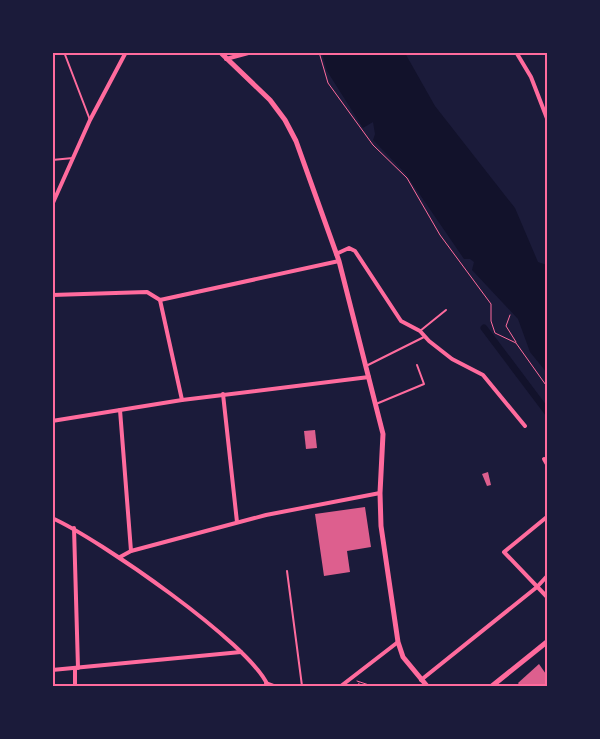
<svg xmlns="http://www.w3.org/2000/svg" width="600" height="739" font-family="'Work Sans',sans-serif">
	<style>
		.water { fill: #12122b }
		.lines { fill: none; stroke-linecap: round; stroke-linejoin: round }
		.canal { stroke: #12122b; stroke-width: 7 }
		.building { fill: #dd5f8e }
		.path { stroke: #ff6b9d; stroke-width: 1 }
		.service { stroke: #ff6b9d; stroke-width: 2 }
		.minor { stroke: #ff6b9d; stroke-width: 4 }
		.tertiary { stroke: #ff6b9d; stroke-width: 5 }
		.neatline { fill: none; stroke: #ff6b9d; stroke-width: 2 }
	</style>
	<rect width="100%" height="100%" fill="#1b1b3a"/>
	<polygon class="water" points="322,53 405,53 435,106 515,208 538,262 547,265 547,373 530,352 518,319 472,270 474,262 470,259 464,259 405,173 373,140 375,134 373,122 363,128 327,71"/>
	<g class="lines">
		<polyline class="canal" points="484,328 548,413"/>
	</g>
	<g class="building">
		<polygon points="315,430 317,448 306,449 304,431"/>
		<polygon points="488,472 491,485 487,486 482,474"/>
		<polygon points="365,507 371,547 347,551 350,572 324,576 315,514"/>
		<polygon points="539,664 548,677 548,686 520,686 518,683"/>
	</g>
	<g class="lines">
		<g class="path">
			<polyline points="319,52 328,83 373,145 407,178 440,235 491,304 491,321 495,333 516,343 548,388"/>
			<polyline points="510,315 506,326 516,342"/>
			<polyline points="357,681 372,686"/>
			<polyline points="358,686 359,683"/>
		</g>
		<g class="service">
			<polyline points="64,52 90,120"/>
			<polyline points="52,160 73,158"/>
			<polyline points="420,331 446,310"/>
			<polyline points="366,366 424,337"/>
			<polyline points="376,404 424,384 417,365"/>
			<polyline points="287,571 302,686"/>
		</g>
		<g class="minor">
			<polyline points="516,52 531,77 548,121"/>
			<polyline points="226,59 252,52"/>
			<polyline points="52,205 90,120 126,52"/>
			<polyline points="336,254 349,248 355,251 401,321 420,331 429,341 452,359 483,375 525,426"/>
			<polyline points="52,295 147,292 160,300 339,261"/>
			<polyline points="160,300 182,400"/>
			<polyline points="223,394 237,522"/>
			<polyline points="120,410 131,551"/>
			<polyline points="52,421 182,400 369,377"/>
			<polyline points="544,459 548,466"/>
			<polyline points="548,516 504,552 548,598"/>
			<path d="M52,518c45,20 199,126 216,168"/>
			<polyline points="74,528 78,668"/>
			<polyline points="120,557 131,551 266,515 380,493"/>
			<polyline points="75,668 75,686"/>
			<polyline points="52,670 241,652"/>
			<polyline points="421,680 537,587 548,575"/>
			<polyline points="266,683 274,686"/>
			<polyline points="341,686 398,642"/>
		</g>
		<g class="tertiary">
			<polyline points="220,52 270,100 285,120 296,141 339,261 383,434 380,493 381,526 398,642 403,657 427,686"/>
			<polyline points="492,686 548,641"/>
		</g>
	</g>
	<rect width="600" height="739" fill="none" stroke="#1b1b3a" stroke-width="108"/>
	<rect x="54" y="54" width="492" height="631" class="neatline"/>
</svg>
